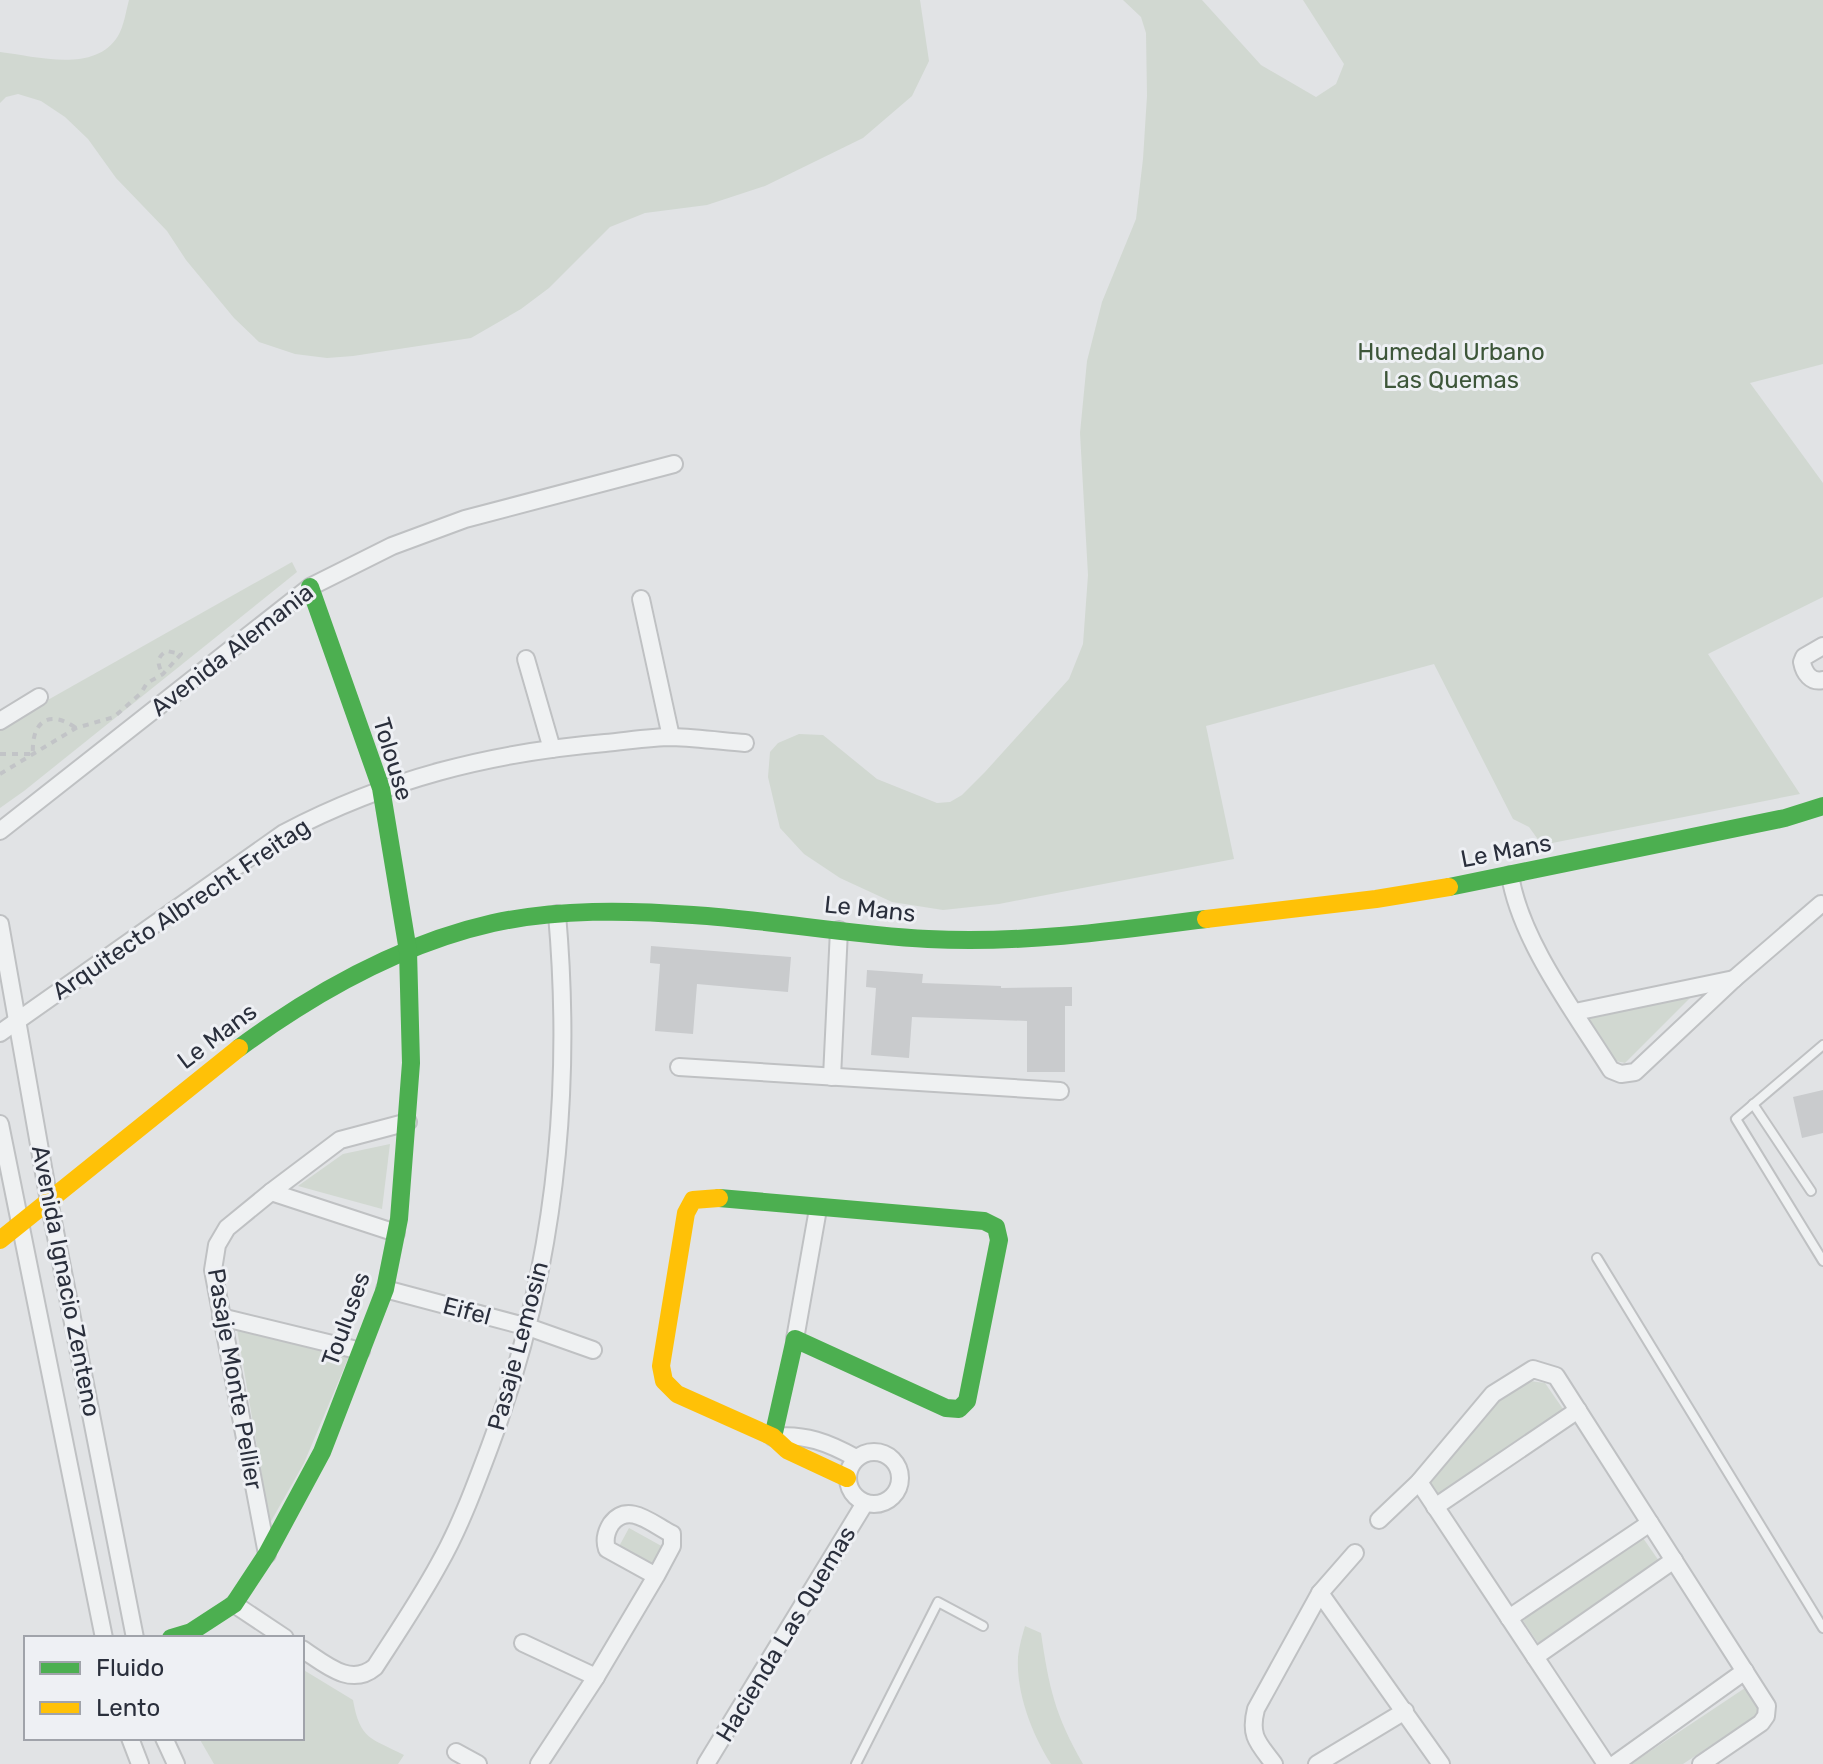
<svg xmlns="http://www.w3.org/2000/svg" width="1823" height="1764" font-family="Rubik,sans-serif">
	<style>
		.green { fill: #d1d8d1 }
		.building { fill: #c9cbcd }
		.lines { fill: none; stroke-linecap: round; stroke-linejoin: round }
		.lane-casing { stroke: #bfc1c3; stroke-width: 12 }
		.street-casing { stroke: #bfc1c3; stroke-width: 20 }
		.path { stroke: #c2c4c7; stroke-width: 4; stroke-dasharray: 6 6; stroke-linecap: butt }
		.lane { stroke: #eff1f2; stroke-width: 8 }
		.street { stroke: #eff1f2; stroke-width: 16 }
		.fast { stroke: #4caf50; stroke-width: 18 }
		.slow { stroke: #ffc107; stroke-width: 18 }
		.labels { text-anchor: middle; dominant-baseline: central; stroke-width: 6; stroke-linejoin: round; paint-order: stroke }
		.park-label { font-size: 24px; fill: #3d5639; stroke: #eef0f4 }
		.street-label { font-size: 24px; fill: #2a2f3c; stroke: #eef0f4 }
	</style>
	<rect width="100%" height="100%" fill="#e1e3e5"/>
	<g class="green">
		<path d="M129,0h791l9,61 -17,35 -49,42 -98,48 -58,19 -62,8 -35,14 -61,61 -28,21 -50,29 -118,18 -26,2 -32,-4 -36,-12 -25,-24 -48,-58 -19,-29 -51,-53 -28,-39 -23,-22 -24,-16 -23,-7 -12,3 -6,6v-51c35,4 95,22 118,-16 6,-10 8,-25 11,-36z"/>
		<polygon points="1123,0 1202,0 1261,65 1316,97 1336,84 1344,64 1303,0 1823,0 1823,364 1750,383 1823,483 1823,597 1708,654 1800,794 1542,845 1529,827 1513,819 1434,664 1206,726 1234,859 999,904 943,910 892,902 840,878 804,854 780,828 768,777 770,752 778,743 799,734 823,735 877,779 937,803 950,802 962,795 985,772 1069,679 1083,644 1088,575 1080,433 1087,361 1102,302 1136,219 1143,159 1147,96 1146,33 1141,17"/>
		<polygon points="292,562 297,572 24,791 0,808 0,727"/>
		<polygon points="1696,992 1625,1063 1611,1060 1583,1017"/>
		<polygon points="390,1144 382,1209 298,1186 343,1154"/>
		<polygon points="237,1329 350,1354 304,1463 270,1523"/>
		<polygon points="1530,1381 1545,1383 1563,1409 1437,1497 1431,1483 1498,1401"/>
		<polygon points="629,1528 665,1548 652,1572 616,1552"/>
		<polygon points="1643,1538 1659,1561 1538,1643 1522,1619"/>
		<path d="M1025,1626l16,7c8,55 14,82 42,131h-32c-19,-30 -35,-71 -33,-107 1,-10 4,-21 7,-31z"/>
		<path d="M302,1669l51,31c7,40 18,38 51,55l-6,9h-184l-15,-26h103z"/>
		<polygon points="1745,1688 1761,1712 1683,1764 1631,1764"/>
	</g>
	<g class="building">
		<polygon points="651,946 791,957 788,992 697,984 693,1034 655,1031 660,964 650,963"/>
		<polygon points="867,970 923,974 922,983 1001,986 1001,988 1072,987 1072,1006 1065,1006 1065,1072 1027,1072 1027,1021 912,1017 909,1058 871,1055 876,988 866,987"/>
		<polygon points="1823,1090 1823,1133 1802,1138 1793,1097"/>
	</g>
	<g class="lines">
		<g class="lane-casing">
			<g id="lane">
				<polyline points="1823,1045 1736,1119 1823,1261"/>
				<polyline points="1753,1104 1811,1191"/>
				<polyline points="1597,1258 1823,1628"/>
				<polyline points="856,1764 938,1602 983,1626"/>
			</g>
		</g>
		<g class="street-casing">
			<g id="street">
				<polyline points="641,599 671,737"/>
				<path d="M1823,646l-19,11 -2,5c2,11 9,21 21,18"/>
				<polyline points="526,659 552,749"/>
				<polyline points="0,721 39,697"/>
				<polyline points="0,831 310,587 392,546 465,519 674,464"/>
				<path d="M1510,875c10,65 66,139 101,195l10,4 14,-2 99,-93 87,-75"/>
				<polyline points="0,924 49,1201 135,1638"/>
				<polyline points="1575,1012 1734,979"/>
				<path d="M0,1033l284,-200c103,-54 205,-80 321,-90 22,-2 45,-6 67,-6 25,1 49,4 73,6"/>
				<polyline points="679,1067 1060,1091"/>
				<polyline points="832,1077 839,930"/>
				<polyline points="0,1124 104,1638"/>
				<polyline points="271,1192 396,1233"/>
				<polyline points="385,1289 528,1327 593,1350"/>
				<polyline points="221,1317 361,1351"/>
				<polyline points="795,1339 818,1209"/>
				<path d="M773,1437c31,-4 56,6 83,21"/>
				<circle cx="874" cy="1478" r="26"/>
				<polyline points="1419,1482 1606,1764"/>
				<polyline points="1435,1507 1578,1410"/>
				<polyline points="1379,1520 1419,1482 1493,1394 1533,1369 1556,1376 1767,1706 1766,1716 1761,1723 1701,1764"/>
				<polyline points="267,1554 213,1270 217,1245 227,1228 271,1192 340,1140 408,1122"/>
				<polyline points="1320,1593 1441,1764"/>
				<polyline points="234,1604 285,1638"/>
				<polyline points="1509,1618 1650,1523"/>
				<polyline points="523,1643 596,1677"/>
				<path d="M302,1649c22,14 48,39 73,18 22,-34 45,-68 64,-103 21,-37 36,-78 51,-118 64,-171 83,-351 67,-532"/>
				<polyline points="1535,1657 1674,1560"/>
				<polyline points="130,1738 140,1764"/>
				<polyline points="164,1738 176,1764"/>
				<polyline points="456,1752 478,1764"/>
				<path d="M539,1764l57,-87 60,-101 16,-30v-12c-20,-10 -44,-33 -61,-10 -5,8 -7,16 -4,25l49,27"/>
				<polyline points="706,1764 865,1503"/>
				<path d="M1274,1764c-16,-21 -25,-28 -18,-55l64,-116 35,-40"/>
				<polyline points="1317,1764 1405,1711"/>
				<polyline points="1615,1764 1745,1671"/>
			</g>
		</g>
		<g class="path">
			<path d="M0,754h33c-2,-31 15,-46 43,-26"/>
			<path d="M0,774l76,-46 38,-11 27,-24 6,-10 16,-9 18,-20 -14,-3c-11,6 -10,13 -4,23"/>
		</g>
		<use href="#lane" class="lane"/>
		<use href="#street" class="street"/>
		<g class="fast">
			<polyline points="1449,887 1785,818 1823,806"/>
			<path d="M239,1048c76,-56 161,-104 254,-125 65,-14 134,-13 200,-8 78,5 156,20 235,24 93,5 187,-8 278,-20"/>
			<polyline points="719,1198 984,1221 996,1227 999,1240 967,1401 959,1409 946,1408 795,1339 773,1437"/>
			<polyline points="171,1638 191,1632 234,1604 267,1554 322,1452 385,1289 399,1219 411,1063 408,951 381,788 310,587"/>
		</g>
		<g class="slow">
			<polyline points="1206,919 1376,899 1449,887"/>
			<polyline points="719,1198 693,1200 686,1213 661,1366 664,1381 677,1394 773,1437 787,1450 847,1478"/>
			<polyline points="0,1240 239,1048"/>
		</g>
	</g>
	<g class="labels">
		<g class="park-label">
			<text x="1451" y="352">Humedal Urbano<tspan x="1451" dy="28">Las Quemas</tspan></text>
		</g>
		<g class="street-label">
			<text transform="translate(232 650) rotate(-38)">Avenida Alemania</text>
			<text transform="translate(393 759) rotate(73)">Tolouse</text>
			<text transform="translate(1506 851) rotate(-11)">Le Mans</text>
			<text transform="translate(181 909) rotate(-34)">Arquitecto Albrecht Freitag</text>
			<text transform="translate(870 909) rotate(6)">Le Mans</text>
			<text transform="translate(217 1036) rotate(-37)">Le Mans</text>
			<text transform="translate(66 1281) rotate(79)">Avenida Ignacio Zenteno</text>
			<text transform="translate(467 1311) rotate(15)">Eifel</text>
			<text transform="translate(346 1319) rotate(-70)">Touluses</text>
			<text transform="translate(518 1346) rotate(-75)">Pasaje Lemosin</text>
			<text transform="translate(235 1379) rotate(80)">Pasaje Monte Pellier</text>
			<text transform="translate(786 1634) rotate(-59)">Hacienda Las Quemas</text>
		</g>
	</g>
	<rect x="24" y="1636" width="280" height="104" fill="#eef0f4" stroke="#a0a3aa" stroke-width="2"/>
	<rect x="40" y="1662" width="40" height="12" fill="#4caf50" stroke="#a0a3aa" stroke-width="2"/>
	<text x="96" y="1676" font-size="24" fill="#2a2f3c">Fluido</text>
	<rect x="40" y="1702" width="40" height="12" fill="#ffc107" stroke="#a0a3aa" stroke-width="2"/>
	<text x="96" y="1716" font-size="24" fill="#2a2f3c">Lento</text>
</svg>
